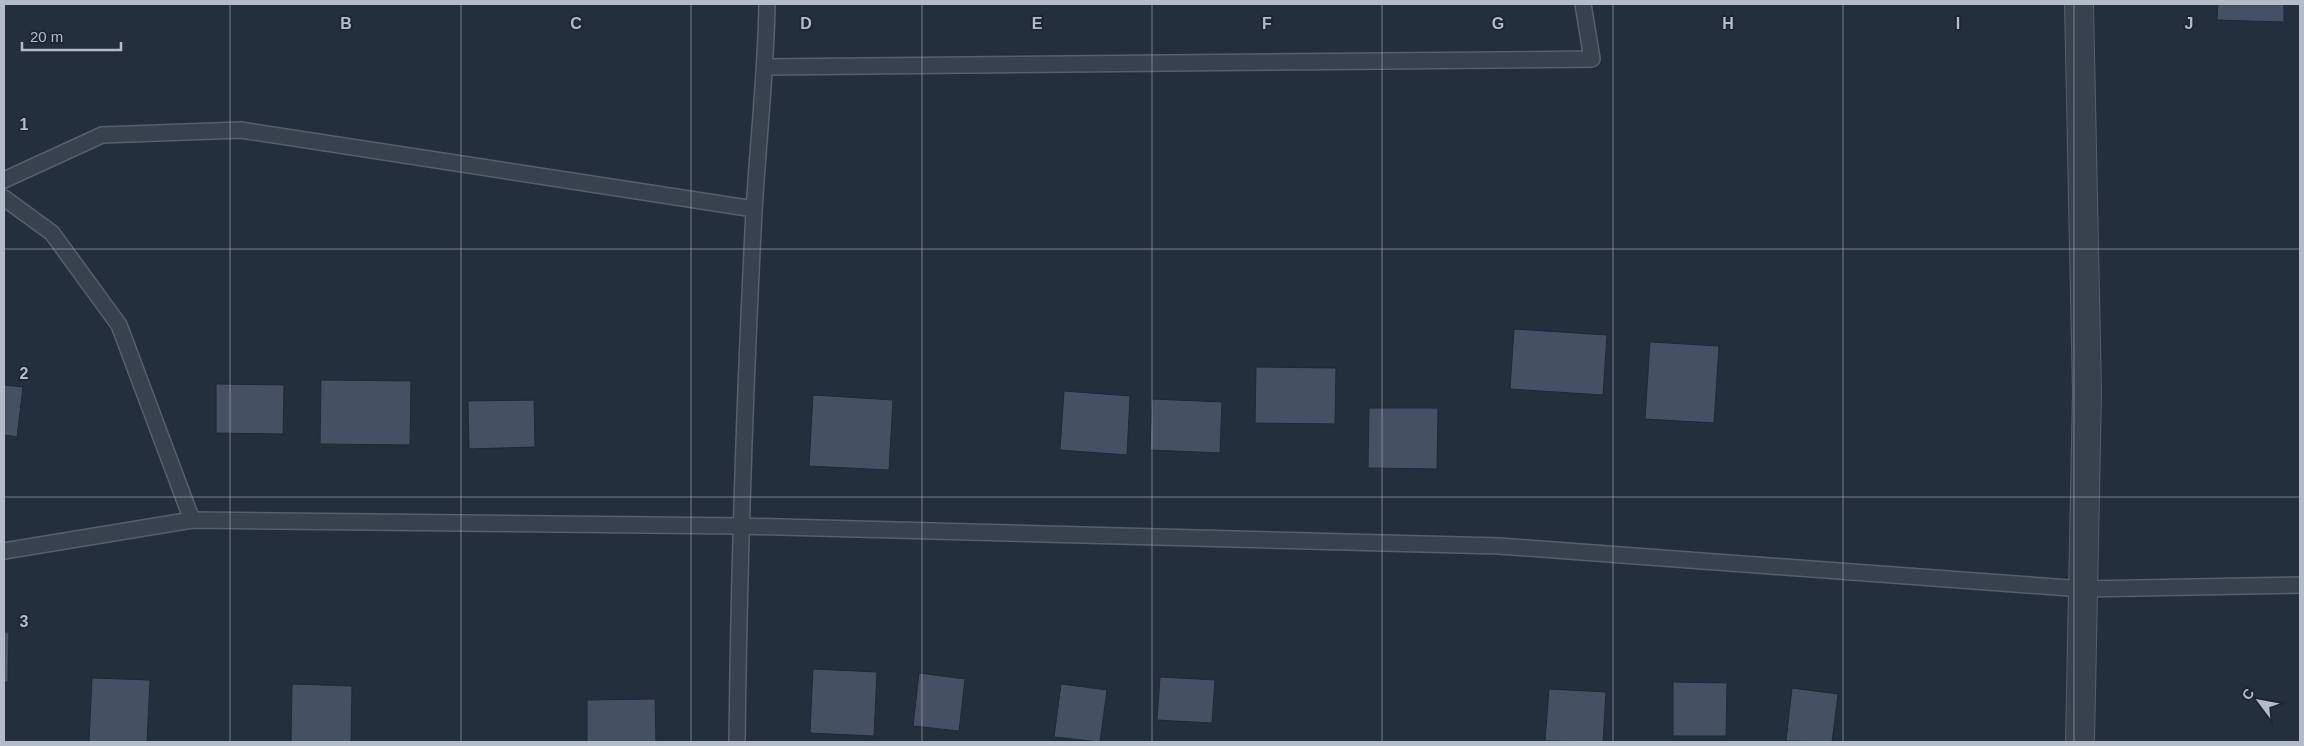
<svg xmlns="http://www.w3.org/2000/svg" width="2304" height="746" font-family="Arial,sans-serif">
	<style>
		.building { fill: #455162; stroke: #1f2835 }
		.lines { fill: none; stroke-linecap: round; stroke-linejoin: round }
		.lane-casing { stroke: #565f6c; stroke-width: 18 }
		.street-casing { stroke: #565f6c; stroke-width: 30 }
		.lane { stroke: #38414e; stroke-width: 15 }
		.street { stroke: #38414e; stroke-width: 28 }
		.grid { fill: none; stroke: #b4bcc9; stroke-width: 1; stroke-opacity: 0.55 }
		.grid-label { font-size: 16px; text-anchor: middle; font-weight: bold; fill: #b4bcc9; stroke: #1d2633; stroke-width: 4; stroke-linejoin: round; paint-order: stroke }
	</style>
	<rect width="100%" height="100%" fill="#242f3e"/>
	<g class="building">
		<polygon points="2218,4 2284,4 2284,22 2217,20"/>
		<polygon points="1514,329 1607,335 1603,395 1510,389"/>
		<polygon points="1650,342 1719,346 1714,423 1645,419"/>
		<polygon points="1256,367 1336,368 1335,424 1255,423"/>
		<polygon points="321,380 411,381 410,445 320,444"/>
		<polygon points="216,384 284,385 283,434 216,433"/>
		<polygon points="4,385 23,387 17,437 4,435"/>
		<polygon points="1064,391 1130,396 1127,455 1060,450"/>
		<polygon points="813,395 893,400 889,470 809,466"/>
		<polygon points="1152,399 1222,402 1220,453 1150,450"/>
		<polygon points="534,400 535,447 469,449 468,401"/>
		<polygon points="1369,408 1438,408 1437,469 1368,468"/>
		<polygon points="4,632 9,632 8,682 4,682"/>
		<polygon points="813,669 877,672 874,736 810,733"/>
		<polygon points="919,673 965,679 959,731 913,726"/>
		<polygon points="1160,677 1215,680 1212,723 1157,720"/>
		<polygon points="92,678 150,680 147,742 89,742"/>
		<polygon points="1673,682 1727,683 1726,736 1673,736"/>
		<polygon points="292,684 352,686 351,742 291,742"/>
		<polygon points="1061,684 1107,690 1100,742 1054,737"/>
		<polygon points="1792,688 1838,694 1832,742 1786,741"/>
		<polygon points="1549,689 1606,692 1603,742 1545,741"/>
		<polygon points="655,699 656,742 587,742 587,700"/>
	</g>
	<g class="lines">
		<g class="lane-casing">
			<g id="lane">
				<polyline points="766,67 1592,59 1583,4"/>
				<polyline points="4,180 102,135 241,130 754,209"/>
				<polyline points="4,198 52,233 119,325 192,520"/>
				<polyline points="4,551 192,520 740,526 1499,546 2083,589 2300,585"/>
				<path d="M737,742c2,-177 8,-354 17,-531 4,-69 12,-138 13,-207"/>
			</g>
		</g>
		<g class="street-casing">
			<polyline id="street" points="2079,4 2087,392 2080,742"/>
		</g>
		<use href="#lane" class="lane"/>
		<use href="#street" class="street"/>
	</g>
	<path class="grid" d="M230,4v738M461,4v738M691,4v738M922,4v738M1152,4v738M1382,4v738M1613,4v738M1843,4v738M2074,4v738M4,249h2296M4,497h2296"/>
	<g class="grid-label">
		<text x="346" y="29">B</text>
		<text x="576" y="29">C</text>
		<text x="806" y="29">D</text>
		<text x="1037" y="29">E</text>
		<text x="1267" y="29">F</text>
		<text x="1498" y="29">G</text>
		<text x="1728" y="29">H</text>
		<text x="1958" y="29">I</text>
		<text x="2189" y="29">J</text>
		<text x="24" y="130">1</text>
		<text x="24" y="379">2</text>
		<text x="24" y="627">3</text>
	</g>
	<rect width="2304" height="746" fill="none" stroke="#b4bcc9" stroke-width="10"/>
	<g transform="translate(2259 701) rotate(302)" stroke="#1d2633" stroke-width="4" paint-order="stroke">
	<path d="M0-4L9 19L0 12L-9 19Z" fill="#b4bcc9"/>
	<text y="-8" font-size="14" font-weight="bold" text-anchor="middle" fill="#b4bcc9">С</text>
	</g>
	<path d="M22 42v8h99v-8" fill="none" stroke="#b4bcc9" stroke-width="2.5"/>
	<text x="30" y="42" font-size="15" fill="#b4bcc9" stroke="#1d2633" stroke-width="4" paint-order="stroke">20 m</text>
</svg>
